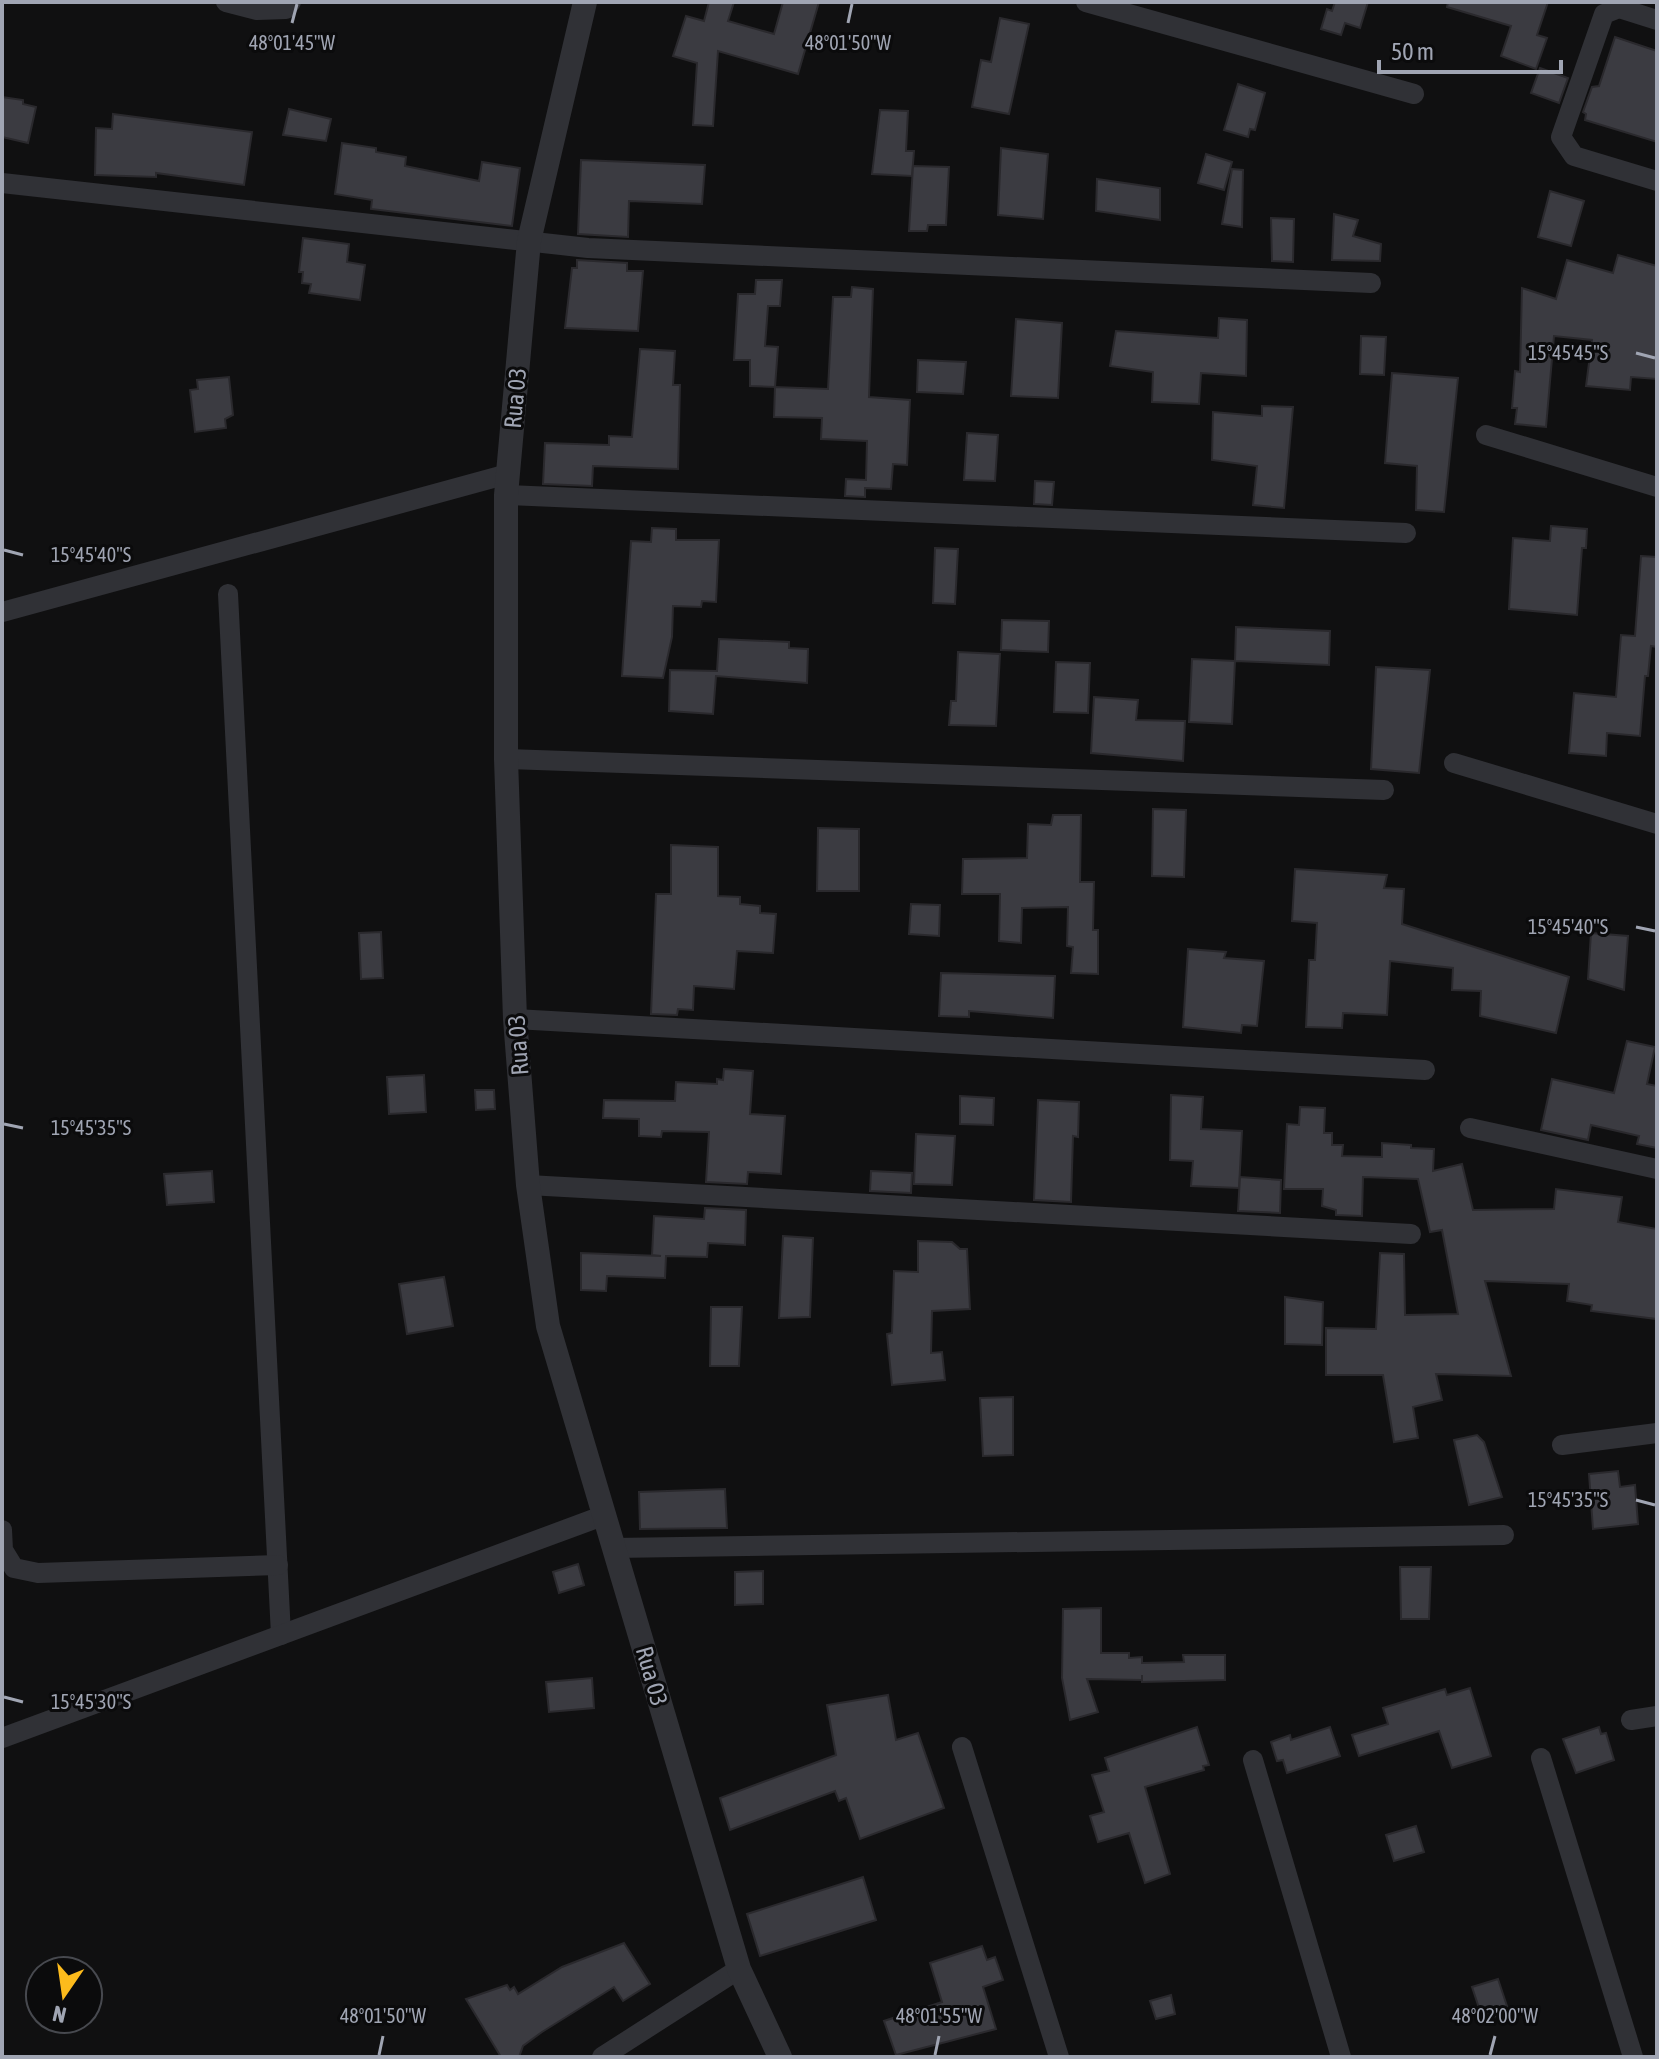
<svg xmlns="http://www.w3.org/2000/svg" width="1659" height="2059" font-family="'Asap Condensed',sans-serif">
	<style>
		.building { fill: #3b3b41; stroke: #2a292d; stroke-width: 2 }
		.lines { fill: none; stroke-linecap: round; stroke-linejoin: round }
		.minor { stroke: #303136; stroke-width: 20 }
		.tertiary { stroke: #303136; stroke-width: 24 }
		.ticks { fill: none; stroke: #a0a5b3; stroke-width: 3 }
		.labels { text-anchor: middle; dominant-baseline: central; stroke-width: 6; stroke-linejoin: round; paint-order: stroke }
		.street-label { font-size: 24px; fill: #a0a5b3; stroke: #0b0b0c }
		.ticks-label { font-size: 20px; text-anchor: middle; fill: #a0a5b3; stroke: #0b0b0c; stroke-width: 6; stroke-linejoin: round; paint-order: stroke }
	</style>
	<rect width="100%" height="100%" fill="#101011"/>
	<g class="building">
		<polygon points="709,2 734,2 728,21 774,34 783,2 819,2 798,74 718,51 713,126 693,125 697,63 673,56 686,16 704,21"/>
		<polygon points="1335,2 1368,2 1360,28 1345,23 1341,35 1321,29 1327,9 1332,11"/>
		<polygon points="1448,2 1548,2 1537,35 1547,38 1536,69 1501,56 1511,26 1447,7"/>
		<polygon points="1000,18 1029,24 1009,114 972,107 981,60 991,62"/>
		<polygon points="1615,37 1657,51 1657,142 1585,120 1586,114 1583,112 1592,87 1599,86"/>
		<polygon points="1540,68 1568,78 1559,103 1531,93"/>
		<polygon points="1238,84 1265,93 1255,130 1250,129 1248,137 1224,130"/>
		<polygon points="2,97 23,100 23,104 36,107 28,143 2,137"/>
		<polygon points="289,109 331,119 326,141 283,135"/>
		<polygon points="880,110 908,111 906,151 914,151 912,176 872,174"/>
		<polygon points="113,114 252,132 244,185 156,173 156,177 95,175 96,128 112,129"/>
		<polygon points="342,143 376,148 376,152 406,157 405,166 479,181 482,162 520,168 512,226 371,209 372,200 335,194"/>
		<polygon points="1001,148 1048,154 1043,219 998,215"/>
		<polygon points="1206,154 1232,162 1224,190 1198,183"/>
		<polygon points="581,160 705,165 702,204 629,201 628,237 578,234"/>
		<polygon points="913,166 949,167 946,225 928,225 927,231 909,231"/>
		<polygon points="1232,169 1243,170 1242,227 1222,224"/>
		<polygon points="1097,179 1160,188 1160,220 1096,211"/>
		<polygon points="1550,191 1584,201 1571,246 1538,237"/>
		<polygon points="1334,214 1358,220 1353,236 1381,244 1380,261 1332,260"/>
		<polygon points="1271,218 1294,219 1293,262 1272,261"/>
		<polygon points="303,238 349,244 347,262 365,265 360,300 309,293 311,284 302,283 303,272 299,272"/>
		<polygon points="1618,255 1657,266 1657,379 1631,377 1630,390 1586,386 1592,340 1554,336 1546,427 1515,424 1517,408 1512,408 1515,371 1520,372 1522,288 1556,299 1567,260 1613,273"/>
		<polygon points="577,260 627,263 627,271 643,271 638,331 565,328 572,268 577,268"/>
		<polygon points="756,280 782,280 780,306 768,306 765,346 778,347 775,387 750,386 750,360 734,360 738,294 755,294"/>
		<polygon points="852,287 873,289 869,397 910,400 907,465 893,464 891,489 865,488 865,497 845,496 846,479 866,480 867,441 821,439 822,418 774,417 775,387 828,389 833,297 851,297"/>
		<polygon points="1219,318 1247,320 1246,376 1201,373 1199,404 1152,402 1153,372 1110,366 1116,331 1218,338"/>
		<polygon points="1016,319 1062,323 1058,398 1011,396"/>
		<polygon points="1361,336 1386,337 1384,375 1360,374"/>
		<polygon points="640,349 675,351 673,385 680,385 678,469 593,466 592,486 543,484 545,443 609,445 609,436 632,437"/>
		<polygon points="918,360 966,362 963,394 917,392"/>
		<polygon points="1392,373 1458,378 1444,512 1416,510 1417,466 1385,463"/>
		<polygon points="229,377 233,415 225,419 226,428 195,432 190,390 198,389 197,380"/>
		<polygon points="1262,406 1293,407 1284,508 1253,505 1257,466 1212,460 1213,412 1262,416"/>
		<polygon points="967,433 998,435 995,481 964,480"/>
		<polygon points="1035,481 1054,482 1052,505 1034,504"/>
		<polygon points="1551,526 1587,529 1586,548 1582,548 1577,615 1509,609 1513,538 1550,541"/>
		<polygon points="652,528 676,529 676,540 719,540 716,602 702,601 701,607 673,606 672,637 663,678 622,676 631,541 651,542"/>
		<polygon points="935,548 958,549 955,604 933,603"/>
		<polygon points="1641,556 1657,557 1657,647 1651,646 1648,676 1645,676 1640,736 1607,733 1606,756 1569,753 1574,693 1616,697 1621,635 1635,636"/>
		<polygon points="1002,620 1049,621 1048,652 1001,650"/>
		<polygon points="1236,627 1330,631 1329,665 1235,661 1232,724 1189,722 1192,659 1235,661"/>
		<polygon points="719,639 789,642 789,648 808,649 807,683 716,676 713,714 669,711 670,670 717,671"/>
		<polygon points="958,652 1000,654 996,726 949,725 951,701 956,701"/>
		<polygon points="1056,662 1090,663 1088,713 1054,712"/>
		<polygon points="1376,667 1430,670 1419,773 1371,769"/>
		<polygon points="1094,697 1138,700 1136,720 1185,721 1183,761 1091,753"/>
		<polygon points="1153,809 1186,810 1184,877 1152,876"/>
		<polygon points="1053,815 1081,815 1080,882 1094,882 1093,930 1098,930 1098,974 1071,973 1073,947 1067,946 1068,907 1022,908 1021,943 999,941 1000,894 962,894 963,859 1027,858 1028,824 1051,825"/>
		<polygon points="818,828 859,829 859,891 817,891"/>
		<polygon points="671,845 718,847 718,896 740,897 740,904 760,906 760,913 776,914 773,953 737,951 734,989 694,986 693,1010 678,1009 677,1015 651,1014 656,894 671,894"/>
		<polygon points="1295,869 1387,875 1384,888 1404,889 1402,924 1569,977 1556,1033 1480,1016 1481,991 1452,990 1453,968 1390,961 1387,1015 1343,1013 1342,1028 1306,1027 1309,960 1315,960 1317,923 1292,921"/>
		<polygon points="911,904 940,905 939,936 909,934"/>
		<polygon points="381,932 383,978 361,979 359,933"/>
		<polygon points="1591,933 1628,936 1624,990 1588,979"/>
		<polygon points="1188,949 1226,952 1224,958 1264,961 1257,1026 1242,1025 1241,1033 1183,1027"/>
		<polygon points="941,973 1055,976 1053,1018 969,1011 969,1017 939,1016"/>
		<polygon points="1627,1041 1655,1047 1647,1084 1657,1086 1657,1148 1637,1144 1639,1136 1591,1125 1588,1140 1541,1130 1552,1079 1614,1093"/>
		<polygon points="724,1069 753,1071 750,1114 785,1116 781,1174 748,1172 747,1184 706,1182 709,1132 662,1131 661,1137 639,1136 639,1119 603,1118 604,1100 675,1101 676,1082 717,1084 717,1079 723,1080"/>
		<polygon points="424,1075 426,1112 389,1114 387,1077"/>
		<polygon points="475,1090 494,1090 495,1109 476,1110"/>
		<polygon points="1171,1095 1203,1097 1201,1129 1242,1131 1239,1188 1191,1186 1193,1161 1170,1160"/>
		<polygon points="960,1096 994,1098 993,1125 960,1124"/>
		<polygon points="1038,1100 1079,1102 1078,1137 1073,1136 1071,1202 1034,1200"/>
		<polygon points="1300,1107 1325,1108 1324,1133 1332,1133 1332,1145 1343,1145 1342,1156 1382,1157 1382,1143 1411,1145 1411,1148 1434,1149 1433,1171 1462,1164 1473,1210 1554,1209 1556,1189 1622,1197 1618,1222 1657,1229 1657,1319 1591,1311 1592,1305 1567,1301 1569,1284 1485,1281 1511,1376 1436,1374 1442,1400 1413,1407 1418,1438 1394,1442 1383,1375 1326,1375 1326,1328 1376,1329 1380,1253 1404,1254 1405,1315 1458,1314 1442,1230 1430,1232 1418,1179 1363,1177 1362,1216 1336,1215 1336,1210 1322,1206 1323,1189 1284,1189 1287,1124 1299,1125"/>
		<polygon points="916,1134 955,1136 952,1185 914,1184"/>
		<polygon points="212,1171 214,1202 167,1205 164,1174"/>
		<polygon points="871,1171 912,1173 911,1193 870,1191"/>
		<polygon points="1240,1177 1281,1180 1280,1213 1238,1211"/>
		<polygon points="705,1208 746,1210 745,1245 708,1243 707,1257 666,1256 665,1278 607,1276 606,1291 581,1290 581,1253 661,1256 652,1255 654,1216 704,1219"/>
		<polygon points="783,1236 813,1238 810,1317 779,1318"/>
		<polygon points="918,1241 952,1242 960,1249 967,1249 970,1309 932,1311 931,1353 942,1352 945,1380 892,1385 887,1334 892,1333 894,1271 918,1272"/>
		<polygon points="444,1277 453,1326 407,1334 399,1284"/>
		<polygon points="1285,1297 1323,1302 1322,1345 1285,1344"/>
		<polygon points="711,1307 742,1307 739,1366 710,1366"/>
		<polygon points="1013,1397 1013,1455 983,1456 980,1398"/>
		<polygon points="1477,1435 1484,1442 1502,1497 1469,1505 1454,1440"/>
		<polygon points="1618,1471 1620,1487 1635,1485 1638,1524 1593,1529 1589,1474"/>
		<polygon points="725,1489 727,1528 640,1529 639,1492"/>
		<polygon points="578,1564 584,1585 559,1593 553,1572"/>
		<polygon points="1400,1567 1431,1567 1429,1619 1401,1619"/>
		<polygon points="763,1571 763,1604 735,1605 735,1572"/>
		<polygon points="1101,1608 1101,1653 1129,1653 1129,1658 1142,1657 1142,1663 1184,1662 1183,1655 1225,1655 1225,1680 1142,1682 1142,1675 1142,1680 1087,1679 1098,1712 1070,1720 1062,1678 1063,1609"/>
		<polygon points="592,1678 594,1708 549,1712 546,1682"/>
		<polygon points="1470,1688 1491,1756 1452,1768 1439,1731 1359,1756 1352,1735 1388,1724 1383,1708 1445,1689 1447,1695"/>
		<polygon points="888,1695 896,1740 918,1733 944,1808 860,1839 846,1798 839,1801 835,1791 730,1830 720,1798 836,1755 827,1705"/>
		<polygon points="1197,1727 1209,1765 1203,1766 1204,1770 1145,1787 1170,1874 1145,1883 1129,1833 1098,1842 1090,1816 1104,1812 1092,1775 1109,1771 1105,1758"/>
		<polygon points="1330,1727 1340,1756 1287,1773 1283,1760 1277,1761 1271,1742 1290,1735 1291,1740"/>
		<polygon points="1599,1727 1601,1734 1606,1733 1614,1760 1576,1773 1563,1739"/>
		<polygon points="1416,1826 1424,1852 1394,1861 1386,1835"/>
		<polygon points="863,1877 876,1920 760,1956 747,1914"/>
		<polygon points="624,1943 650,1984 623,2001 614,1987 542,2032 523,2046 519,2057 501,2057 466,1999 507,1985 510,1990 514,1987 518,1994 562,1967"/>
		<polygon points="982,1946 987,1960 995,1957 1003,1980 983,1987 996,2029 896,2055 884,2021 942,2002 930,1963"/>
		<polygon points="1498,1979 1509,2012 1483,2020 1472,1987"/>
		<polygon points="1171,1995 1175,2014 1156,2019 1150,2001"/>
	</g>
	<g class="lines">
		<g class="minor">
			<polyline points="226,2 257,10 286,9 291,2"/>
			<polyline points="1086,2 1414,94"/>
			<polyline points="1657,20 1619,8 1604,14 1561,137 1574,156 1657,181"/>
			<polyline points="2,183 588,248 1371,283"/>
			<polyline points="1486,435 1657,487"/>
			<polyline points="506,495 1406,533"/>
			<polyline points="228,594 281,1635"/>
			<polyline points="2,612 508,474"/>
			<polyline points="506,759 1384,790"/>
			<polyline points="1454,763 1657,824"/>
			<polyline points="515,1019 1425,1070"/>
			<polyline points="1470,1128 1657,1169"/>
			<polyline points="528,1185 1411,1234"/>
			<polyline points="1562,1445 1657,1433"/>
			<polyline points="2,1530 3,1550 14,1568 38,1573 278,1565"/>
			<polyline points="614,1548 1504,1535"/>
			<polyline points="1631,1720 1657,1716"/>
			<polyline points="2,1738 605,1515"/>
			<polyline points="962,1747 1059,2057"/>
			<polyline points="1541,1758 1633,2057"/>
			<polyline points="1253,1760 1341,2057"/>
			<polyline points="602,2057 739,1969"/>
		</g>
		<polyline class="tertiary" points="585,2 529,241 506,495 506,759 515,1019 528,1185 548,1326 739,1969 780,2057"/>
	</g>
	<path class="ticks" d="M292,23l5,-19M848,23l4,-19M1636,353l19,5M4,550l19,5M1636,927l19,4M4,1124l19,4M1636,1500l19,5M4,1697l19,5M379,2055l4,-19M935,2055l4,-19M1490,2055l5,-19"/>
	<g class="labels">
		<g class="street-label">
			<text transform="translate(515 398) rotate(-85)">Rua 03</text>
			<text transform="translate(518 1045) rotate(-94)">Rua 03</text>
			<text transform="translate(652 1676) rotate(74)">Rua 03</text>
		</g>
	</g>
	<g class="ticks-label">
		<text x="292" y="50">48°01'45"W</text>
		<text x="848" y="50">48°01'50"W</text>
		<text x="1568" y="360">15°45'45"S</text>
		<text x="91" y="562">15°45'40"S</text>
		<text x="1568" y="934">15°45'40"S</text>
		<text x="91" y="1135">15°45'35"S</text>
		<text x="1568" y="1507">15°45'35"S</text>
		<text x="91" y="1709">15°45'30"S</text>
		<text x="383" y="2023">48°01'50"W</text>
		<text x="939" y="2023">48°01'55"W</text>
		<text x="1495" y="2023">48°02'00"W</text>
	</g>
	<rect width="1659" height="2059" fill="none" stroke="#a0a5b3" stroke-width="8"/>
	<g transform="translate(64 1995) rotate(193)"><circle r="38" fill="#0b0b0c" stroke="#47494f" stroke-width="2"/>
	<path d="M0-6L14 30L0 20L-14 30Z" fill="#fdbb1c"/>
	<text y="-12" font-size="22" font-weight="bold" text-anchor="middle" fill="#a0a5b3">N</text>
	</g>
	<path d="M1379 60v12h182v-12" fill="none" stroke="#a0a5b3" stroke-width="4"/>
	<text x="1391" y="60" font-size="24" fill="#a0a5b3" stroke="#0b0b0c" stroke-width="6" paint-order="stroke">50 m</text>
</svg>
